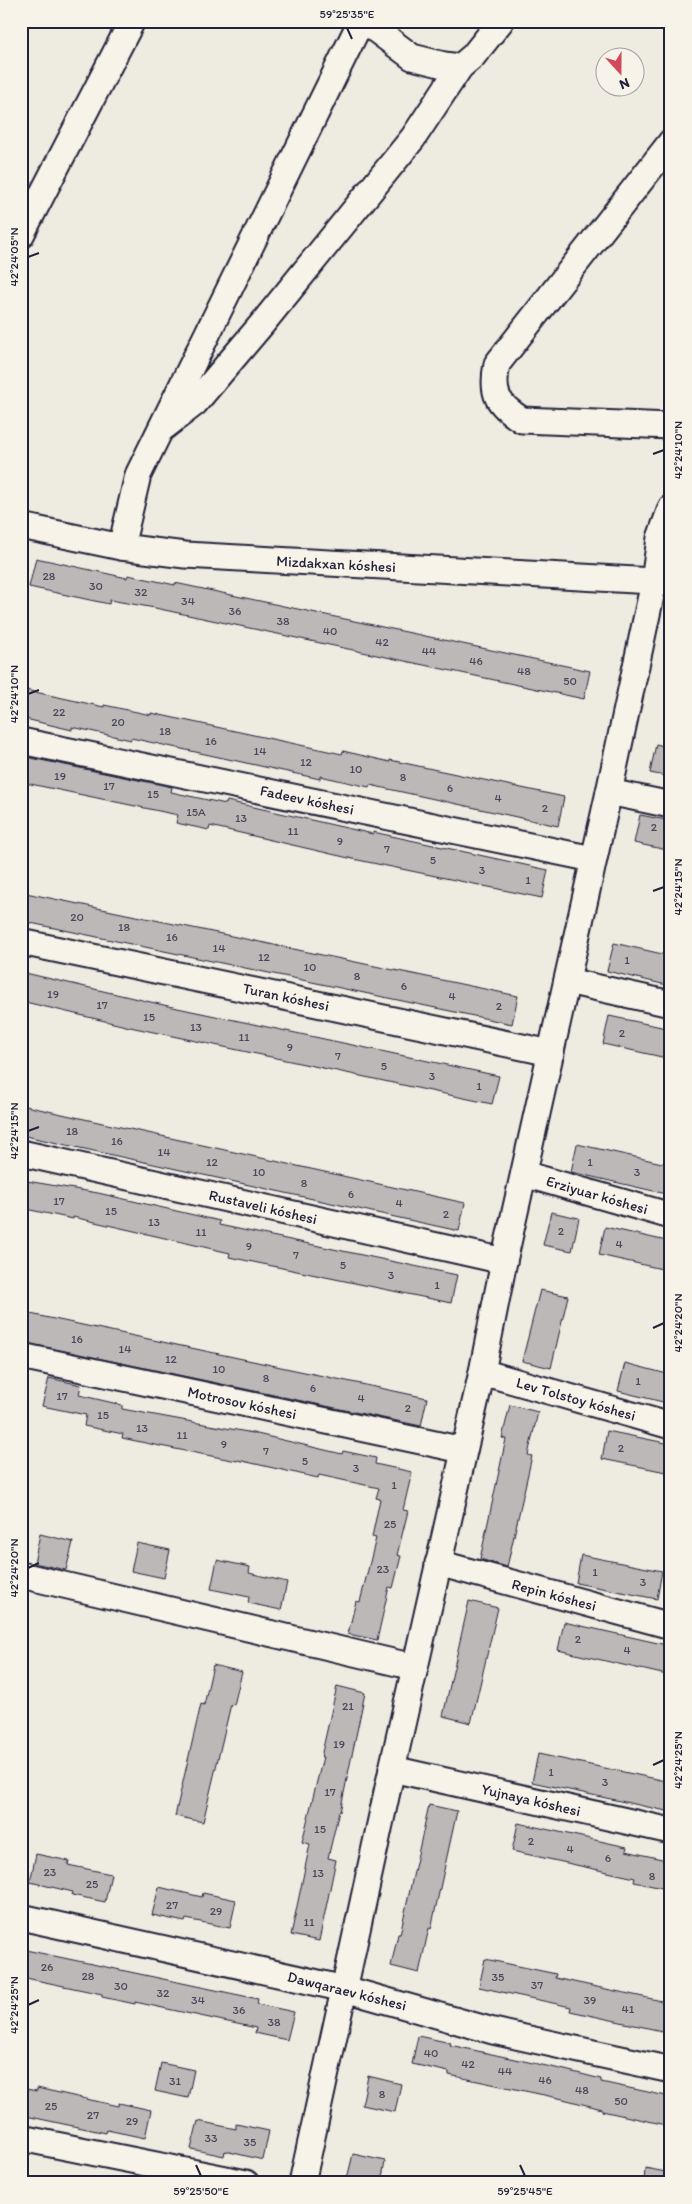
<svg xmlns="http://www.w3.org/2000/svg" width="692" height="2204" font-family="Itim,sans-serif">
	<style>
		.building { fill: #bbb8b7; stroke: #22223b }
		.lines { fill: none; stroke-linecap: round; stroke-linejoin: round }
		.minor-casing { stroke: #22223b; stroke-width: 29 }
		.minor { stroke: #f7f3e8; stroke-width: 25 }
		.ticks { fill: none; stroke: #22223b; stroke-width: 2 }
		.labels { text-anchor: middle; dominant-baseline: central; stroke-width: 4.5; stroke-linejoin: round; paint-order: stroke }
		.number-label { font-size: 12px; fill: #48485a }
		.street-label { font-size: 15px; fill: #22223b; stroke: #f7f3e8 }
		.neatline { fill: none; stroke: #22223b; stroke-width: 2 }
		.ticks-label { font-size: 12px; text-anchor: middle; fill: #22223b }
	</style>
	<rect width="100%" height="100%" fill="#eeebe1"/>
	<filter id="ink" filterUnits="userSpaceOnUse"><feTurbulence type="fractalNoise" baseFrequency=".02" numOctaves="2"/><feDisplacementMap in="SourceGraphic" scale="10" xChannelSelector="R" yChannelSelector="G"/><feConvolveMatrix kernelMatrix="1 2 1 2 8 2 1 2 1" color-interpolation-filters="sRGB"/></filter>
	<g filter="url(#ink)">
		<g class="building">
			<polygon points="36,558 127,578 128,575 175,585 175,583 590,671 584,699 155,608 110,600 109,604 29,587"/>
			<polygon points="21,689 104,707 104,705 151,715 151,713 342,754 343,751 390,762 390,760 564,797 558,826 370,785 369,787 320,776 320,779 131,738 131,740 72,727 72,730 21,718"/>
			<polygon points="656,744 671,748 671,777 650,773"/>
			<polygon points="21,756 172,787 171,792 226,804 227,801 373,834 373,832 548,870 542,898 353,859 210,826 209,830 176,823 178,815 21,782"/>
			<polygon points="640,815 671,821 667,850 634,843"/>
			<polygon points="21,892 518,996 512,1024 21,921"/>
			<polygon points="614,943 671,956 671,986 607,971"/>
			<polygon points="21,972 168,1006 499,1076 492,1104 130,1027 21,1001"/>
			<polygon points="609,1016 671,1029 671,1059 603,1044"/>
			<polygon points="21,1105 465,1203 459,1231 21,1135"/>
			<polygon points="577,1144 671,1165 671,1195 571,1172"/>
			<polygon points="21,1180 98,1193 220,1221 219,1225 457,1275 451,1303 229,1257 230,1253 73,1217 73,1219 21,1208"/>
			<polygon points="551,1212 579,1218 572,1251 543,1245"/>
			<polygon points="605,1227 671,1242 671,1271 599,1255"/>
			<polygon points="540,1290 568,1296 551,1368 522,1361"/>
			<polygon points="21,1312 427,1398 421,1426 21,1342"/>
			<polygon points="625,1363 671,1375 671,1404 618,1391"/>
			<polygon points="49,1378 81,1385 79,1395 122,1405 122,1409 253,1433 342,1454 343,1451 376,1458 375,1464 412,1472 403,1510 408,1511 397,1555 401,1556 393,1588 389,1587 377,1640 348,1634 356,1601 360,1602 376,1538 372,1537 380,1499 376,1498 379,1488 319,1475 318,1478 238,1460 237,1461 155,1445 122,1438 123,1434 84,1426 86,1415 42,1406"/>
			<polygon points="510,1405 538,1412 528,1455 532,1456 507,1567 480,1559 506,1439 502,1438"/>
			<polygon points="607,1431 671,1444 671,1473 602,1459"/>
			<polygon points="40,1534 73,1542 66,1570 34,1563"/>
			<polygon points="137,1543 170,1550 164,1578 131,1571"/>
			<polygon points="581,1555 662,1571 657,1599 576,1583"/>
			<polygon points="217,1560 250,1567 249,1573 287,1582 281,1610 248,1603 249,1597 211,1589"/>
			<polygon points="469,1601 498,1608 471,1723 443,1716"/>
			<polygon points="564,1622 671,1646 671,1676 558,1650"/>
			<polygon points="213,1665 242,1672 234,1705 231,1704 203,1822 175,1816 201,1704 204,1705"/>
			<polygon points="337,1686 365,1693 340,1812 339,1811 328,1858 336,1860 319,1941 291,1935 310,1844 302,1842 323,1757 321,1757"/>
			<polygon points="538,1754 671,1782 671,1812 532,1782"/>
			<polygon points="429,1805 457,1811 431,1929 429,1928 419,1973 391,1966 398,1934 400,1934"/>
			<polygon points="518,1823 627,1847 626,1851 671,1861 667,1889 634,1882 635,1878 512,1851"/>
			<polygon points="36,1854 69,1861 68,1865 111,1874 105,1902 72,1895 73,1892 30,1882"/>
			<polygon points="159,1887 202,1897 203,1893 236,1900 230,1928 186,1919 185,1922 152,1915"/>
			<polygon points="21,1949 258,1999 257,2004 294,2012 287,2040 255,2033 256,2028 135,2002 135,2004 102,1997 102,1994 21,1977"/>
			<polygon points="485,1959 556,1974 555,1978 671,2003 671,2033 570,2011 571,2007 479,1987"/>
			<polygon points="418,2036 451,2043 450,2045 565,2070 601,2079 601,2082 671,2097 671,2126 602,2111 602,2109 563,2099 449,2075 449,2072 412,2064"/>
			<polygon points="161,2063 194,2070 188,2098 155,2091"/>
			<polygon points="368,2076 401,2084 395,2112 362,2105"/>
			<polygon points="21,2088 37,2091 37,2088 118,2106 119,2103 151,2110 145,2138 107,2130 106,2133 21,2115"/>
			<polygon points="198,2121 236,2129 236,2124 269,2131 263,2160 225,2151 224,2156 191,2149"/>
			<polygon points="353,2154 385,2161 381,2183 346,2183"/>
			<polygon points="645,2168 671,2173 671,2183 644,2183"/>
		</g>
		<g class="lines">
			<g class="minor-casing">
				<g id="minor">
					<polyline points="364,21 412,57 444,65 460,67 473,56 501,21"/>
					<path d="M671,142l-174,222c-6,30 0,40 25,56l149,6"/>
					<polyline points="21,235 132,21"/>
					<polyline points="164,427 195,403 262,324 413,138 460,67"/>
					<polyline points="21,526 121,547 185,555 671,582"/>
					<polyline points="121,547 138,475 361,21"/>
					<polyline points="21,741 593,859"/>
					<polyline points="609,792 671,805"/>
					<polyline points="21,942 551,1053"/>
					<polyline points="567,981 671,1004"/>
					<polyline points="21,1153 504,1261"/>
					<polyline points="524,1174 671,1216"/>
					<polyline points="21,1356 463,1450"/>
					<polyline points="482,1372 671,1426"/>
					<polyline points="438,1563 671,1626"/>
					<polyline points="21,1575 414,1667"/>
					<polyline points="392,1769 671,1831"/>
					<polyline points="21,1917 345,1989 493,2031 671,2070"/>
					<polyline points="21,2138 246,2183"/>
					<polyline points="302,2183 392,1769 482,1372 504,1261 609,792 654,582 660,538 671,508"/>
				</g>
			</g>
			<use href="#minor" class="minor"/>
		</g>
	</g>
	<path class="ticks" d="M347,28l5,11M28,257l11,-4M653,454l11,-4M28,694l11,-4M653,891l11,-4M28,1131l11,-4M653,1328l11,-5M28,1568l11,-5M653,1765l11,-5M28,2005l11,-5M196,2165l5,11M520,2165l5,11"/>
	<g class="labels">
		<g class="number-label">
			<text x="49" y="576">28</text>
			<text x="96" y="586">30</text>
			<text x="141" y="592">32</text>
			<text x="188" y="601">34</text>
			<text x="235" y="611">36</text>
			<text x="283" y="621">38</text>
			<text x="330" y="631">40</text>
			<text x="382" y="642">42</text>
			<text x="429" y="651">44</text>
			<text x="476" y="661">46</text>
			<text x="524" y="671">48</text>
			<text x="570" y="681">50</text>
			<text x="59" y="712">22</text>
			<text x="118" y="722">20</text>
			<text x="165" y="731">18</text>
			<text x="211" y="741">16</text>
			<text x="260" y="751">14</text>
			<text x="306" y="762">12</text>
			<text x="356" y="769">10</text>
			<text x="60" y="776">19</text>
			<text x="403" y="777">8</text>
			<text x="109" y="786">17</text>
			<text x="450" y="788">6</text>
			<text x="153" y="794">15</text>
			<text x="498" y="798">4</text>
			<text x="545" y="808">2</text>
			<text x="196" y="812">15A</text>
			<text x="241" y="818">13</text>
			<text x="654" y="827">2</text>
			<text x="293" y="831">11</text>
			<text x="340" y="841">9</text>
			<text x="387" y="849">7</text>
			<text x="433" y="860">5</text>
			<text x="482" y="870">3</text>
			<text x="528" y="880">1</text>
			<text x="77" y="917">20</text>
			<text x="124" y="927">18</text>
			<text x="172" y="937">16</text>
			<text x="219" y="948">14</text>
			<text x="264" y="957">12</text>
			<text x="627" y="960">1</text>
			<text x="310" y="967">10</text>
			<text x="357" y="976">8</text>
			<text x="404" y="986">6</text>
			<text x="53" y="994">19</text>
			<text x="452" y="996">4</text>
			<text x="102" y="1005">17</text>
			<text x="499" y="1006">2</text>
			<text x="149" y="1017">15</text>
			<text x="196" y="1027">13</text>
			<text x="622" y="1033">2</text>
			<text x="244" y="1037">11</text>
			<text x="290" y="1047">9</text>
			<text x="338" y="1056">7</text>
			<text x="384" y="1066">5</text>
			<text x="432" y="1076">3</text>
			<text x="479" y="1086">1</text>
			<text x="72" y="1131">18</text>
			<text x="117" y="1141">16</text>
			<text x="164" y="1152">14</text>
			<text x="212" y="1162">12</text>
			<text x="590" y="1162">1</text>
			<text x="259" y="1172">10</text>
			<text x="637" y="1172">3</text>
			<text x="304" y="1183">8</text>
			<text x="351" y="1194">6</text>
			<text x="59" y="1201">17</text>
			<text x="399" y="1203">4</text>
			<text x="111" y="1211">15</text>
			<text x="446" y="1214">2</text>
			<text x="154" y="1222">13</text>
			<text x="561" y="1231">2</text>
			<text x="201" y="1232">11</text>
			<text x="619" y="1244">4</text>
			<text x="249" y="1246">9</text>
			<text x="296" y="1255">7</text>
			<text x="343" y="1265">5</text>
			<text x="391" y="1275">3</text>
			<text x="437" y="1285">1</text>
			<text x="77" y="1339">16</text>
			<text x="125" y="1349">14</text>
			<text x="171" y="1359">12</text>
			<text x="219" y="1369">10</text>
			<text x="266" y="1378">8</text>
			<text x="638" y="1381">1</text>
			<text x="313" y="1388">6</text>
			<text x="62" y="1396">17</text>
			<text x="361" y="1398">4</text>
			<text x="408" y="1408">2</text>
			<text x="103" y="1415">15</text>
			<text x="142" y="1428">13</text>
			<text x="182" y="1435">11</text>
			<text x="224" y="1444">9</text>
			<text x="621" y="1448">2</text>
			<text x="266" y="1451">7</text>
			<text x="305" y="1461">5</text>
			<text x="356" y="1468">3</text>
			<text x="394" y="1485">1</text>
			<text x="390" y="1524">25</text>
			<text x="383" y="1569">23</text>
			<text x="595" y="1572">1</text>
			<text x="643" y="1582">3</text>
			<text x="578" y="1639">2</text>
			<text x="627" y="1650">4</text>
			<text x="348" y="1706">21</text>
			<text x="339" y="1744">19</text>
			<text x="551" y="1772">1</text>
			<text x="605" y="1782">3</text>
			<text x="330" y="1792">17</text>
			<text x="320" y="1829">15</text>
			<text x="531" y="1841">2</text>
			<text x="570" y="1849">4</text>
			<text x="608" y="1858">6</text>
			<text x="50" y="1872">23</text>
			<text x="318" y="1873">13</text>
			<text x="652" y="1876">8</text>
			<text x="92" y="1884">25</text>
			<text x="172" y="1905">27</text>
			<text x="216" y="1911">29</text>
			<text x="309" y="1922">11</text>
			<text x="47" y="1967">26</text>
			<text x="88" y="1976">28</text>
			<text x="498" y="1977">35</text>
			<text x="537" y="1985">37</text>
			<text x="121" y="1986">30</text>
			<text x="163" y="1993">32</text>
			<text x="198" y="2000">34</text>
			<text x="590" y="2000">39</text>
			<text x="628" y="2009">41</text>
			<text x="239" y="2010">36</text>
			<text x="274" y="2022">38</text>
			<text x="431" y="2053">40</text>
			<text x="468" y="2064">42</text>
			<text x="505" y="2071">44</text>
			<text x="545" y="2080">46</text>
			<text x="175" y="2081">31</text>
			<text x="582" y="2090">48</text>
			<text x="382" y="2094">8</text>
			<text x="621" y="2101">50</text>
			<text x="51" y="2106">25</text>
			<text x="93" y="2115">27</text>
			<text x="132" y="2121">29</text>
			<text x="211" y="2138">33</text>
			<text x="250" y="2142">35</text>
		</g>
		<g class="street-label">
			<text transform="translate(336 564) rotate(3)">Mizdakxan kóshesi</text>
			<text transform="translate(307 800) rotate(12)">Fadeev kóshesi</text>
			<text transform="translate(286 997) rotate(12)">Turan kóshesi</text>
			<text transform="translate(597 1195) rotate(16)">Erziyuar kóshesi</text>
			<text transform="translate(263 1207) rotate(13)">Rustaveli kóshesi</text>
			<text transform="translate(576 1399) rotate(16)">Lev Tolstoy kóshesi</text>
			<text transform="translate(242 1403) rotate(12)">Motrosov kóshesi</text>
			<text transform="translate(554 1595) rotate(15)">Repin kóshesi</text>
			<text transform="translate(531 1800) rotate(13)">Yujnaya kóshesi</text>
			<text transform="translate(347 1991) rotate(14)">Dawqaraev kóshesi</text>
		</g>
	</g>
	<rect width="692" height="2204" fill="none" stroke="#f7f3e8" stroke-width="55"/>
	<g transform="translate(620 72) rotate(159)"><circle r="24" fill="#f7f3e8" stroke="#a29fa3"/>
	<path d="M0-4L9 19L0 12L-9 19Z" fill="#d1495b"/>
	<text y="-8" font-size="14" font-weight="bold" text-anchor="middle" fill="#22223b">N</text>
	</g>
	<rect x="28" y="28" width="636" height="2148" class="neatline"/>
	<g class="ticks-label">
		<text x="347" y="18">59°25'35"E</text>
		<text transform="translate(14 257) rotate(-90)" y="4">42°24'05"N</text>
		<text transform="translate(678 450) rotate(-90)" y="4">42°24'10"N</text>
		<text transform="translate(14 694) rotate(-90)" y="4">42°24'10"N</text>
		<text transform="translate(678 887) rotate(-90)" y="4">42°24'15"N</text>
		<text transform="translate(14 1131) rotate(-90)" y="4">42°24'15"N</text>
		<text transform="translate(678 1323) rotate(-90)" y="4">42°24'20"N</text>
		<text transform="translate(14 1568) rotate(-90)" y="4">42°24'20"N</text>
		<text transform="translate(678 1760) rotate(-90)" y="4">42°24'25"N</text>
		<text transform="translate(14 2005) rotate(-90)" y="4">42°24'25"N</text>
		<text x="201" y="2195">59°25'50"E</text>
		<text x="525" y="2195">59°25'45"E</text>
	</g>
</svg>
